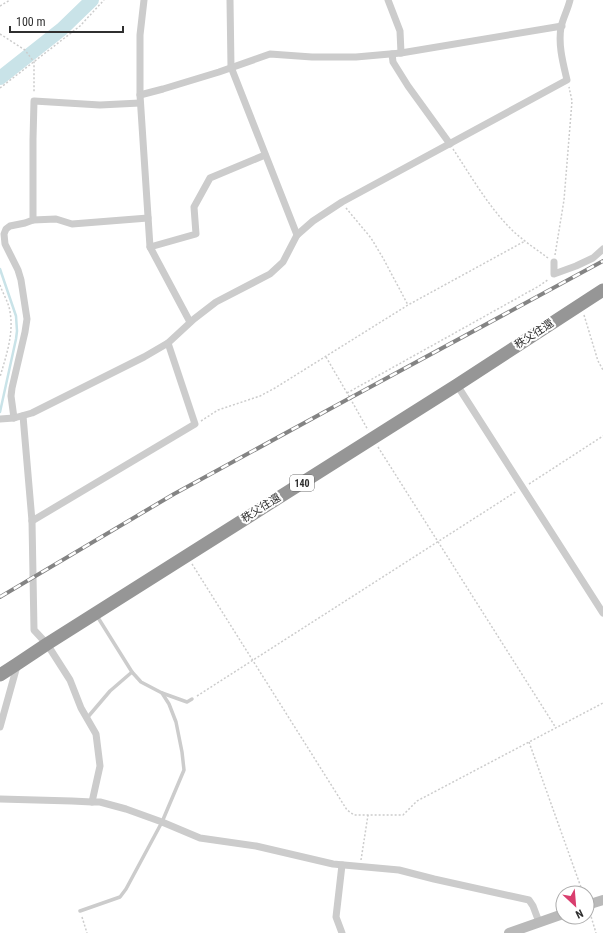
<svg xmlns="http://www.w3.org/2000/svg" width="603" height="933" font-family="'Roboto Condensed','Noto Sans JP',sans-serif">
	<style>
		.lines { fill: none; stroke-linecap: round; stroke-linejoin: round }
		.stream { stroke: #c9e3e8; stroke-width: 2.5 }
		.river { stroke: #c9e3e8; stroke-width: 14 }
		.path { stroke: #ccc; stroke-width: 1.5; stroke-dasharray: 2 2; stroke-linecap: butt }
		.lane { stroke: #ccc; stroke-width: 3.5 }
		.street { stroke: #ccc; stroke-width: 7 }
		.secondary { stroke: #b9b9b9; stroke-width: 10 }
		.highway { stroke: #969696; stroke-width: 13 }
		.rail-casing { stroke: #848484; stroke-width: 4 }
		.rail { stroke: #fff; stroke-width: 2.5; stroke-dasharray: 8; stroke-linecap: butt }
		.labels { text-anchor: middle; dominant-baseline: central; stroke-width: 4; stroke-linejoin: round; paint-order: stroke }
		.shield { fill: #fff; stroke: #6d6d6d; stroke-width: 1 }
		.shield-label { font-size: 10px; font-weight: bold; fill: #2f2f2f }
		.street-label { font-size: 11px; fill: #2f2f2f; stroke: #fff }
	</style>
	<rect width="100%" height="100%" fill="#fff"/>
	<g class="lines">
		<polyline class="stream" points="0,269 16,316 17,331 16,339 0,412"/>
		<polyline class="river" points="0,78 62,29 92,0"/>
		<g class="path">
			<polyline points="0,6 10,0"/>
			<polyline points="0,34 25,50 34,62 34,93"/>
			<polyline points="0,88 80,26 104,0"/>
			<path d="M453,149c18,27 35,57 58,80 11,11 25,20 37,29"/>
			<polyline points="346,208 371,238 383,258 408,305"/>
			<polyline points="555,255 564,200 572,101 569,87"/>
			<path d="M0,285c3,9 9,18 10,27 4,22 -4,44 -10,65"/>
			<polyline points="584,315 598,361 603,370"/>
			<polyline points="326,357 350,398 368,430"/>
			<polyline points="347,393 539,286 549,279"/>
			<polyline points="201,421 218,410 260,396 275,388 408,305 525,241"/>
			<polyline points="378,447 556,728"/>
			<polyline points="529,484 603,436"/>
			<polyline points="192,564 347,810 354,815 403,815 417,801 603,703"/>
			<polyline points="197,696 517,491"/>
			<polyline points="529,742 583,893"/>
			<polyline points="361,860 368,815"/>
			<polyline points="590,913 596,933"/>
			<polyline points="82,917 87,933"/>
		</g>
		<g class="lane">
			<polyline points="97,616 132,672 141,682 162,693 187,702 192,699"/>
			<polyline points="87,718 110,691 132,672"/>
			<polyline points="80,911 120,897 126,889 162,822 184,770 182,752 176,722 169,704 162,693"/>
		</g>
		<g class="street">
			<polyline points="144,0 140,35 140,95 150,247 190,322"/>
			<polyline points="230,0 231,67 297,235"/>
			<polyline points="388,0 400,31 401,53"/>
			<polyline points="392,54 393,62 408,86 450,144"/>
			<polyline points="140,95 163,89 219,72 270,54 312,57 356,57 401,53 562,26"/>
			<polyline points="33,220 56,219 72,224 148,218"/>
			<polyline points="150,247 196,234 194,207 210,178 265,155"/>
			<polyline points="554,262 554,274 576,266 593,258 603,249"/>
			<polyline points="457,385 603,613"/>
			<polyline points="23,416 32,521 34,630 47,644 70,680 81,708 96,734 100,766 92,802"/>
			<polyline points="14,418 11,396 12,388 25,332 27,319 21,280 18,270 5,244 4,234 6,229 10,226 25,223 33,220 33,139 34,101 100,105 140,103"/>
			<path d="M0,419l14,-1 18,-5 112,-56 24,-14 26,-24 22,-17 54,-28 13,-12 14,-27 16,-14 29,-19 225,-122c-4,-17 -9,-35 -6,-53 2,-9 7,-18 9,-27"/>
			<polyline points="32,521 195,424 168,343"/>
			<polyline points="0,727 17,666"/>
			<polyline points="0,799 72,801 92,802 100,802 126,809 162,822 200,838 256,846 333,864 399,870 434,879 529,900 533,906 539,922"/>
			<polyline points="342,933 336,917 342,865"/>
		</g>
		<g class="secondary">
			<polyline points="587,905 603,900"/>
			<polyline points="509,933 563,914"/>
		</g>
		<polyline class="highway" points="0,675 17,664 47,644 457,385 603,290"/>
		<g class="rail-casing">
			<polyline id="rail" points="0,597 174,494 350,398 603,261"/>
		</g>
		<use href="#rail" class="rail"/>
	</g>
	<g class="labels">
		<rect class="shield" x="290" y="475" width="24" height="16" rx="3"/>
		<g class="shield-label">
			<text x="302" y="483">140</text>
		</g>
		<g class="street-label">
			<text transform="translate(534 334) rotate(-33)">秩父往還</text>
			<text transform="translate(261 508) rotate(-32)">秩父往還</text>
		</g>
	</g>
	<g transform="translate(575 905) rotate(154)"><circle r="19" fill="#ffffff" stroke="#acacac"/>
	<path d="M0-3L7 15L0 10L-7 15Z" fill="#d93e6e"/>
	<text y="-6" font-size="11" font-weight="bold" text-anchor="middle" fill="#2f2f2f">N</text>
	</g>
	<path d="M10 26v6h113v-6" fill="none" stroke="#2f2f2f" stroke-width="2"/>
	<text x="16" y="26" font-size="12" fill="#2f2f2f" stroke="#ffffff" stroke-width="3" paint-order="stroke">100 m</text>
</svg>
